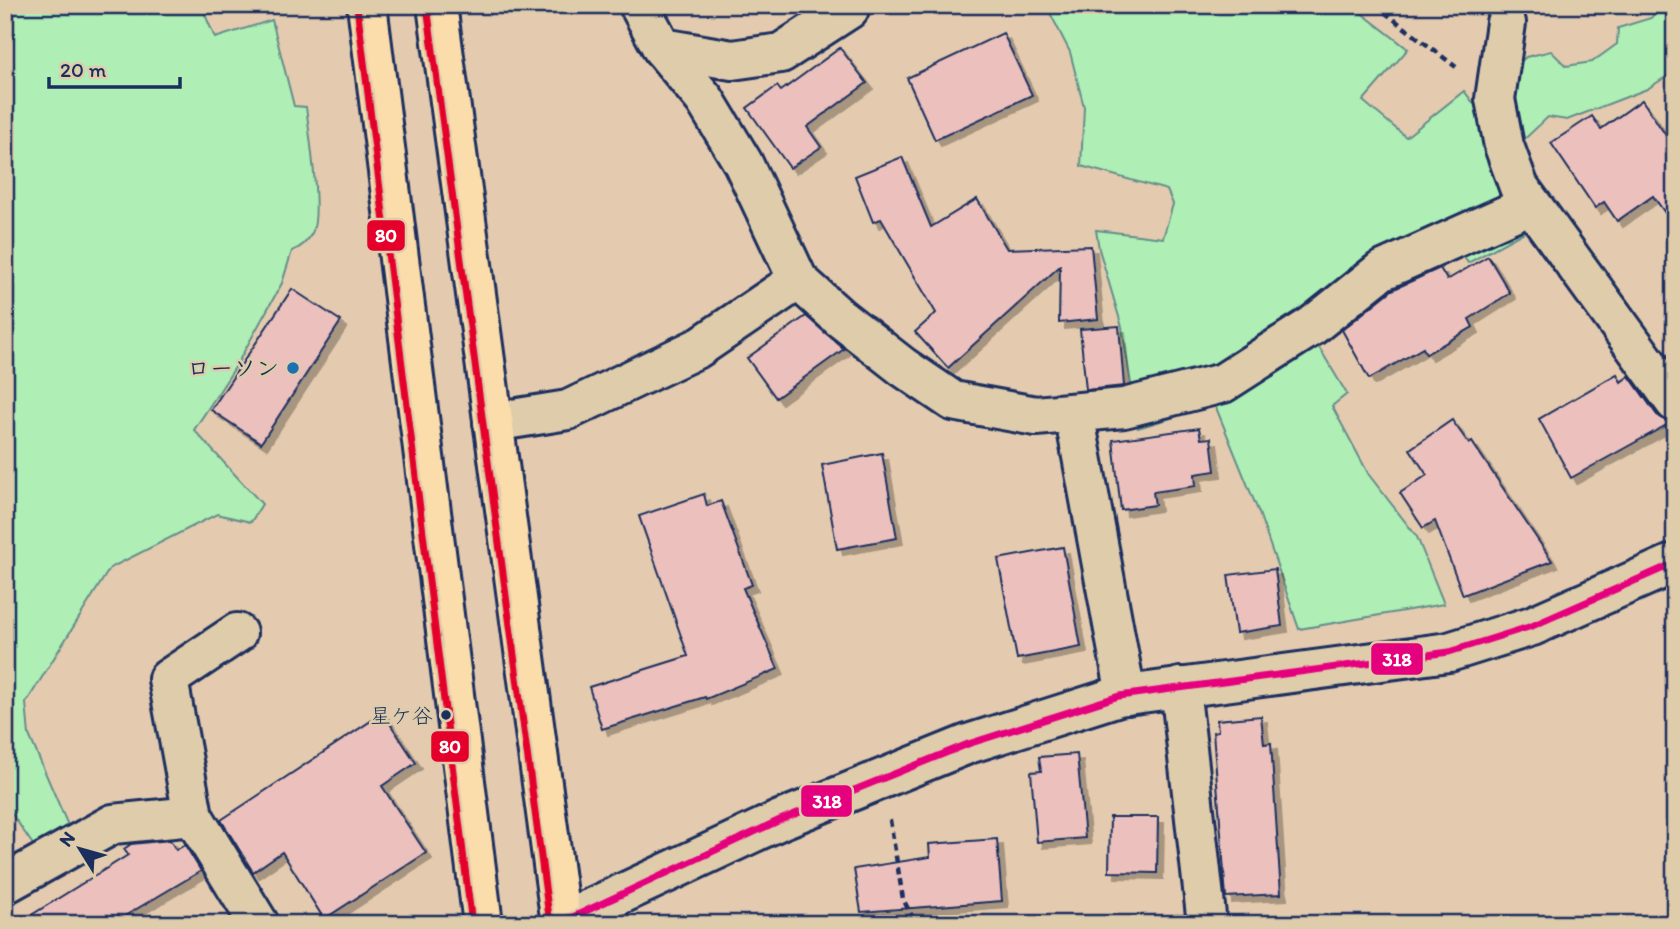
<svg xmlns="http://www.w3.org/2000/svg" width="1680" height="929" font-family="Itim,'Klee One',sans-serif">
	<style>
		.green { fill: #afeeb5; stroke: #658e8a; stroke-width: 2 }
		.building { fill: #ecc0bc; stroke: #1b2f5e; stroke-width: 2; filter: url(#shadow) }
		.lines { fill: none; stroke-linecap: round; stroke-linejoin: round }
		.minor-casing { stroke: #1b2f5e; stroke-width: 44 }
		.major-casing { stroke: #1b2f5e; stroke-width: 44 }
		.path { stroke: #1b2f5e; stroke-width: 4.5; stroke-dasharray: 7 5; stroke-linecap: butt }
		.minor { stroke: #dfccaa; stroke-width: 38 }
		.major { stroke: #fbddab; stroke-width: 38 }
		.bus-1-casing { stroke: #dfccaa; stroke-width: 12 }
		.bus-2-casing { stroke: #dfccaa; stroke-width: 12 }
		.bus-1 { stroke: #e5007d; stroke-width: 7 }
		.bus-2 { stroke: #e4002b; stroke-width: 7 }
		.poi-dot { fill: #1f6fb2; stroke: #dfccaa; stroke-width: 2.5 }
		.bus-dot { fill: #1b2f5e; stroke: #dfccaa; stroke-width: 2.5 }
		.labels { text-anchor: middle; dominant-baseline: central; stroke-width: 5; stroke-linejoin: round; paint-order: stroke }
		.bus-label { font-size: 21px; fill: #1b2f5e; stroke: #dfccaa; text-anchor: end }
		.poi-label { font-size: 23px; font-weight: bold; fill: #1b2f5e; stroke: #dfccaa; text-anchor: end }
		.line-badge { stroke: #dfccaa; stroke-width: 2.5 }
		.badge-label { font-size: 19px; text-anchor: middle; font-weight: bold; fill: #fff }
	</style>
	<defs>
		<filter id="shadow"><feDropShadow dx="6" dy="6" stdDeviation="0" flood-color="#0004"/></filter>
	</defs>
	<rect width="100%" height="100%" fill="#e4cbaf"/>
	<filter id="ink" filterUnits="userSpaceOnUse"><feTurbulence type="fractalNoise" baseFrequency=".0143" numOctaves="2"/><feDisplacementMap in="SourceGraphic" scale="14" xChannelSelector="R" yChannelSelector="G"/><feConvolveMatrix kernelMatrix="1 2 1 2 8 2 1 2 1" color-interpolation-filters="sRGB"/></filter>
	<g filter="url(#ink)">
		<g class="green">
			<path d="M5,5h196l14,33 57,-18 22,86 12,1c3,24 16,108 6,126 -4,8 -12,15 -20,18l-10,32 -46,83 -42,64 68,74 -11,18 -34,-8 -107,54 -84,135 3,32 41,95 -34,19 -31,-45z"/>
			<polygon points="1046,5 1351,5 1408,49 1363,101 1406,137 1464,91 1478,109 1502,78 1526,57 1551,51 1566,66 1592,62 1617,44 1618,28 1651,18 1661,5 1675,5 1675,82 1669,75 1647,89 1567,120 1548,117 1516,147 1493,159 1526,231 1468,263 1444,228 1305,324 1347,394 1332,406 1369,475 1417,537 1444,604 1299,629 1259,513 1215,405 1138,428 1122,327 1099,249 1096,230 1163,238 1173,204 1167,190 1081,166 1084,107 1070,52"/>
		</g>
		<g class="building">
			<polygon points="1003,33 1032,95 935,140 907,78"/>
			<polygon points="840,48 867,83 807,127 821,147 790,168 747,108 777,86 781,91"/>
			<polygon points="1642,100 1675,149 1675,227 1653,196 1617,221 1604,202 1595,208 1551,143 1592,116 1601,129"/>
			<polygon points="902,157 931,227 977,199 1007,249 1091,246 1098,319 1059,323 1060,266 948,368 915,332 936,313 881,219 873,222 855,176"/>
			<polygon points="1488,256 1510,293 1469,319 1473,327 1426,354 1423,348 1369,379 1342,330 1392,290 1440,268 1447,280"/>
			<polygon points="292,289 341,321 261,443 211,410"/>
			<polygon points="806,316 844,349 776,398 747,358"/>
			<polygon points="1119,326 1124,386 1086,390 1080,329"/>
			<polygon points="1617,374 1621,382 1629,376 1657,415 1670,423 1571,478 1539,419"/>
			<polygon points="1452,420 1469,444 1472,442 1552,561 1463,595 1435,521 1423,528 1400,493 1427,475 1410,449"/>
			<polygon points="1199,428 1201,439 1211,438 1215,471 1195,474 1196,486 1153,492 1155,505 1121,510 1113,440"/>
			<polygon points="882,453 897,538 837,549 822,465"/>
			<polygon points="704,494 707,506 721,501 752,585 743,588 778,669 706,699 705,697 602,729 589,687 688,656 639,516"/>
			<polygon points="1063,547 1081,647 1017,659 998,559"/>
			<polygon points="1275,569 1282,626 1236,633 1228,575"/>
			<polygon points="383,713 416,763 382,786 426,853 324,919 282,852 253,872 221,820"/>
			<polygon points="1261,716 1264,744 1271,743 1281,894 1226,897 1213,732 1218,731 1217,720"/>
			<polygon points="1077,754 1085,838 1037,842 1031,772 1041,771 1039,757"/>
			<polygon points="1110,817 1158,817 1157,873 1109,872"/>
			<polygon points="997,839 1002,901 861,912 854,869 930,857 929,844"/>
			<polygon points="170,840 176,850 185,845 201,871 111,924 17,924 128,855 124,849 131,844"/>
		</g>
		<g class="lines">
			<g class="minor-casing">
				<g id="minor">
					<polyline points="639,5 662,48 732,60 781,53 849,9"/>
					<polyline points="1506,23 1495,99 1504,146 1519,187 1675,402"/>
					<polyline points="662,48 705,100 743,163 798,280 839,317 903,367 953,401 1036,416 1124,408 1223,383 1312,326 1381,271 1531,204"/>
					<polyline points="1074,413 1126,695"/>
					<polyline points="493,422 568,410 698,348 798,280"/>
					<polyline points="237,633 168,679 193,816 259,924"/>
					<polyline points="1180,687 1207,924"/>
					<polyline points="5,884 113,824 193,816"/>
					<polyline points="557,924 780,820 968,744 1119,696 1449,652 1532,626 1675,563"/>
				</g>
			</g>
			<g class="major-casing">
				<g id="major">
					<polyline points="367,5 483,924"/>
					<polyline points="437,5 561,924"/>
				</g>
			</g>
			<g class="path">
				<polyline points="1375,5 1456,67"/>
				<polyline points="890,820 903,899 916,924"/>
			</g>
			<use href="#minor" class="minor"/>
			<use href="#major" class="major"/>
			<g class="bus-1-casing">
				<polyline id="bus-1" points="558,924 780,820 968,744 1119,696 1449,652 1532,626 1675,563"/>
			</g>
			<g class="bus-2-casing">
				<g id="bus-2">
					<polyline points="357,6 472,924"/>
					<polyline points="427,6 550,924"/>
				</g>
			</g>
			<use href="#bus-1" class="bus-1"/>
			<use href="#bus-2" class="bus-2"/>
		</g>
	</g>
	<circle class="poi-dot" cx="293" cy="368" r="7"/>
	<circle class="bus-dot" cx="446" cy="715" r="6"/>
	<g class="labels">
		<g class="bus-label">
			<text x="433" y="715">星ケ谷</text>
		</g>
		<g class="poi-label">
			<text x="279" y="368">ローソン</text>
		</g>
	</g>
	<g class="line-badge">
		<rect x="366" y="219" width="40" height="33" rx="7" fill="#e4002b"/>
		<rect x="1370" y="642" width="54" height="34" rx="7" fill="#e5007d"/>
		<rect x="430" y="730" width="40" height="33" rx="7" fill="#e4002b"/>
		<rect x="800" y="784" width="53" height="34" rx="7" fill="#e5007d"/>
	</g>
	<g class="badge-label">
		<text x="386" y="242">80</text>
		<text x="1397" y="666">318</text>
		<text x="450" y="753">80</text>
		<text x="827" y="808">318</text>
	</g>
	<rect width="1680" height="929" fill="none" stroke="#dfccaa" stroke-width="28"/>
	<rect x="14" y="14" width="1652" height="901" fill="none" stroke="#1b2f5e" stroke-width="2.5" filter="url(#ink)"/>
	<g transform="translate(80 849) rotate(307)" stroke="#dfccaa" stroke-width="5" paint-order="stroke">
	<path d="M0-5L12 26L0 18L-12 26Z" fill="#1b2f5e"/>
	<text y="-10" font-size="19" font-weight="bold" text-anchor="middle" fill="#1b2f5e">N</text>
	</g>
	<path d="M49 77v10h131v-10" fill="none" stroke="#1b2f5e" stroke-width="3.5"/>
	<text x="60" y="77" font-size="21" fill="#1b2f5e" stroke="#dfccaa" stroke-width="5" paint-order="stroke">20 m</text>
</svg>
